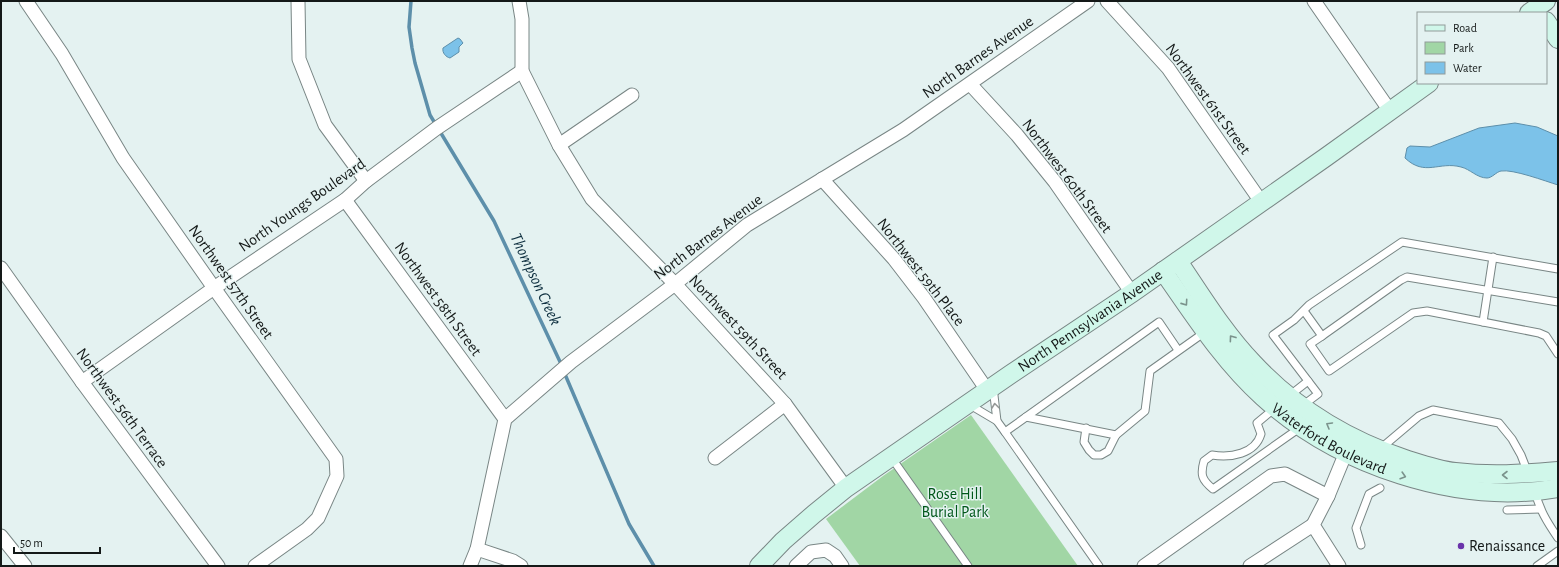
<svg xmlns="http://www.w3.org/2000/svg" width="1559" height="567" font-family="'Alegreya Sans',sans-serif">
	<style>
		.green { fill: #a1d6a5 }
		.water { fill: #7cc2e9; stroke: #5d8faa }
		.lines { fill: none; stroke-linecap: round; stroke-linejoin: round }
		.stream { stroke: #5d8faa; stroke-width: 3.5 }
		.lane-casing { stroke: #798685; stroke-width: 9 }
		.street-casing { stroke: #798685; stroke-width: 15 }
		.secondary-casing { stroke: #798685; stroke-width: 20 }
		.lane { stroke: #fff; stroke-width: 7 }
		.street { stroke: #fff; stroke-width: 13 }
		.secondary { stroke: #d0f7ea; stroke-width: 18 }
		.oneway { stroke: #7b938c }
		.oneway2 { stroke: #959897 }
		.poi-dot { fill: #6933aa; stroke: #e4f2f1; stroke-width: 1.5 }
		.labels { text-anchor: middle; dominant-baseline: central; stroke-width: 3; stroke-linejoin: round; paint-order: stroke }
		.street-label { font-size: 16px; fill: #141918; stroke: #e4f2f1 }
		.park-label { font-size: 16px; fill: #00571a; stroke: #e4f2f1 }
		.poi-label { font-size: 16px; fill: #141918; stroke: #e4f2f1; text-anchor: start }
		.water-label { font-size: 17px; font-style: italic; fill: #0e2f3f; stroke: #e4f2f1 }
	</style>
	<rect width="100%" height="100%" fill="#e4f2f1"/>
	<polygon class="green" points="971,415 1078,566 860,566 826,519 883,476"/>
	<g class="water">
		<path d="M458,38l2,1 3,4 -4,4v5l-9,6c-4,-1 -8,-5 -7,-10z"/>
		<path d="M1515,123l22,4 21,9v49c-13,-4 -45,-16 -57,-14 -5,1 -9,7 -14,7 -10,0 -17,-9 -26,-11 -22,-6 -36,10 -56,-9l2,-10 3,-2 20,1 49,-19z"/>
	</g>
	<g class="lines">
		<g class="stream">
			<polyline points="411,1 409,27 412,48 415,63 430,115 494,221 562,366"/>
			<polyline points="564,372 629,524 654,566"/>
		</g>
		<g class="lane-casing">
			<g id="lane">
				<polyline points="1304,311 1322,336 1310,344 1329,371 1413,313 1427,311 1539,333 1546,336 1558,354"/>
				<polyline points="1483,322 1493,257"/>
				<polyline points="1322,336 1401,280 1407,277 1558,302"/>
				<polyline points="1289,396 1308,381"/>
				<polyline points="970,405 997,421 993,387"/>
				<polyline points="1302,406 1318,394 1273,335 1294,320 1309,305 1402,242 1558,269"/>
				<path d="M1275,408l-18,15 4,11c-6,20 -30,24 -49,21l-8,6c-4,14 -2,19 9,28l88,-62"/>
				<polyline points="1026,417 1116,435"/>
				<polyline points="997,421 1005,432 1159,322 1178,350"/>
				<polyline points="1086,428 1084,442 1089,450 1094,455 1101,455 1108,451 1116,435 1145,411 1150,371 1205,332"/>
				<polyline points="1005,432 1099,566"/>
				<polyline points="1380,449 1419,416 1433,410 1499,423 1512,439 1521,455 1528,473"/>
				<polyline points="891,457 968,566"/>
				<path d="M1535,491c4,18 12,31 23,47"/>
				<polyline points="1507,510 1540,509"/>
				<polyline points="1361,545 1356,528 1369,494 1380,488"/>
				<polyline points="1537,566 1558,551"/>
			</g>
		</g>
		<g class="street-casing">
			<g id="street">
				<polyline points="26,1 62,54 123,158 214,288 336,459 337,476 318,518 307,529 255,566"/>
				<polyline points="298,1 299,59 325,125 366,181"/>
				<polyline points="519,1 522,19 522,71 559,145 592,199 675,284 785,404 846,488"/>
				<polyline points="1107,1 1168,68 1262,203"/>
				<polyline points="1314,1 1390,111"/>
				<polyline points="970,84 1017,135 1055,182 1132,293"/>
				<polyline points="559,145 632,95"/>
				<polyline points="822,179 894,259 924,298 987,390"/>
				<polyline points="345,200 505,419"/>
				<polyline points="1,268 82,382 218,566"/>
				<polyline points="82,382 214,288 345,200 366,181 437,128 522,71"/>
				<polyline points="715,458 785,404"/>
				<polyline points="1,536 25,566"/>
				<polyline points="477,549 513,561 521,566"/>
				<polyline points="470,566 477,549 505,419 571,362 675,284 747,225 903,130 1088,1"/>
				<polyline points="796,566 811,552 826,550 835,556 842,566"/>
				<polyline points="1144,566 1271,476 1285,474 1328,496"/>
				<polyline points="1250,566 1313,525"/>
				<polyline points="1339,566 1313,525 1328,496 1349,445"/>
			</g>
		</g>
		<g class="secondary-casing">
			<g id="secondary">
				<polyline points="1529,13 1546,1"/>
				<polyline points="1546,21 1558,39"/>
				<path d="M1178,261c23,34 46,72 75,102 42,45 95,77 152,96 16,5 33,11 50,13 35,4 68,2 103,-1"/>
				<path id="s1" d="M1163,271c31,44 60,90 100,126 75,68 194,109 295,91"/>
				<path id="s2" d="M759,566l24,-25 31,-27 32,-26 165,-114 121,-81 194,-136 103,-74"/>
			</g>
		</g>
		<use href="#lane" class="lane"/>
		<use href="#street" class="street"/>
		<use href="#secondary" class="secondary"/>
	</g>
	<defs><path id="oneway-chevron" d="M-2-3.5L2.5 0L-2 3.5" fill="none" stroke-width="1.6" stroke-linecap="round" stroke-linejoin="round"/></defs>
	<g class="oneway">
		<use href="#oneway-chevron" transform="translate(1185 303) rotate(55)"/>
		<use href="#oneway-chevron" transform="translate(1232 338) rotate(-126)"/>
		<use href="#oneway-chevron" transform="translate(1329 425) rotate(-150)"/>
		<use href="#oneway-chevron" transform="translate(1505 475) rotate(-180)"/>
		<use href="#oneway-chevron" transform="translate(1403 476) rotate(17)"/>
	</g>
	<use class="oneway2" href="#oneway-chevron" transform="translate(995 406) rotate(-97)"/>
	<circle class="poi-dot" cx="1461" cy="546" r="4"/>
	<g class="labels">
		<g class="street-label">
			<text transform="translate(978 57) rotate(-35)">North Barnes Avenue</text>
			<text transform="translate(1208 99) rotate(54)">Northwest 61st Street</text>
			<text transform="translate(1067 176) rotate(53)">Northwest 60th Street</text>
			<text transform="translate(302 205) rotate(-35)">North Youngs Boulevard</text>
			<text transform="translate(708 237) rotate(-37)">North Barnes Avenue</text>
			<text transform="translate(921 272) rotate(52)">Northwest 59th Place</text>
			<text transform="translate(231 282) rotate(55)">Northwest 57th Street</text>
			<text transform="translate(438 299) rotate(54)">Northwest 58th Street</text>
			<text stroke="none"><textPath href="#s2" startOffset="413">North Pennsylvania Avenue</textPath></text>
			<text transform="translate(738 327) rotate(47)">Northwest 59th Street</text>
			<text transform="translate(122 408) rotate(54)">Northwest 56th Terrace</text>
			<text stroke="none"><textPath href="#s1" startOffset="240">Waterford Boulevard</textPath></text>
		</g>
		<g class="park-label">
			<text x="955" y="494">Rose Hill<tspan x="955" dy="18">Burial Park</tspan></text>
		</g>
		<g class="poi-label">
			<text x="1469" y="546">Renaissance</text>
		</g>
		<g class="water-label">
			<text transform="translate(536 279) rotate(65)">Thompson Creek</text>
		</g>
	</g>
	<rect width="1559" height="567" fill="none" stroke="#141918" stroke-width="4"/>
	<rect x="1417" y="12" width="130" height="72" fill="#e4f2f1" stroke="#919b9a"/>
	<rect x="1425" y="25" width="20" height="6" fill="#d0f7ea" stroke="#919b9a"/>
	<text x="1453" y="32" font-size="12" fill="#141918">Road</text>
	<rect x="1425" y="42" width="20" height="12" fill="#a1d6a5" stroke="#919b9a"/>
	<text x="1453" y="52" font-size="12" fill="#141918">Park</text>
	<rect x="1425" y="62" width="20" height="12" fill="#7cc2e9" stroke="#919b9a"/>
	<text x="1453" y="72" font-size="12" fill="#141918">Water</text>
	<path d="M14 547v6h86v-6" fill="none" stroke="#141918" stroke-width="2"/>
	<text x="20" y="547" font-size="12" fill="#141918" stroke="#e4f2f1" stroke-width="3" paint-order="stroke">50 m</text>
</svg>
